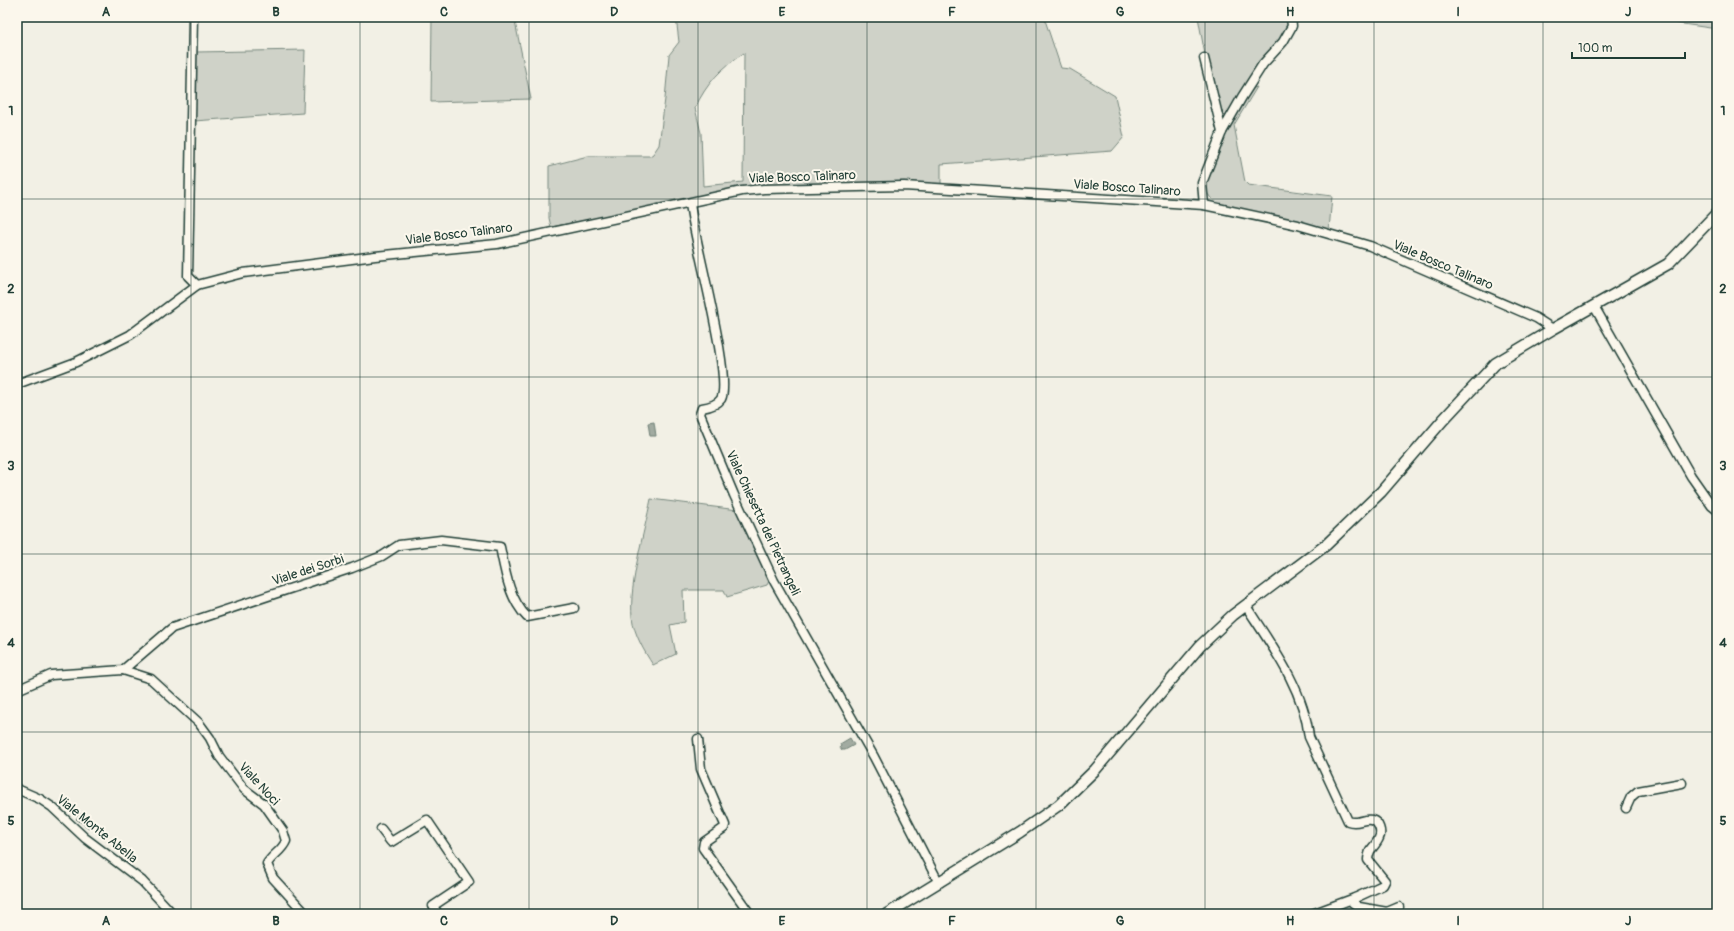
<svg xmlns="http://www.w3.org/2000/svg" width="1734" height="931" font-family="Pangolin,sans-serif">
	<style>
		.green { fill: #cfd2c8; stroke: #77887e; fill-rule: evenodd }
		.water { fill: #a2aba1; stroke: #6e7f75 }
		.lines { fill: none; stroke-linecap: round; stroke-linejoin: round }
		.minor-casing { stroke: #1f3d34; stroke-width: 11 }
		.major-casing { stroke: #1f3d34; stroke-width: 13 }
		.minor { stroke: #fbf7ec; stroke-width: 8 }
		.major { stroke: #fbf7ec; stroke-width: 10 }
		.grid { fill: none; stroke: #1f3d34; stroke-width: 1; stroke-opacity: 0.55 }
		.labels { text-anchor: middle; dominant-baseline: central; stroke-width: 4; stroke-linejoin: round; paint-order: stroke }
		.street-label { font-size: 13px; fill: #1f3d34; stroke: #fbf7ec }
		.neatline { fill: none; stroke: #1f3d34; stroke-width: 1.5 }
		.grid-label { font-size: 13px; text-anchor: middle; font-weight: bold; fill: #1f3d34 }
	</style>
	<rect width="100%" height="100%" fill="#f2f0e5"/>
	<filter id="ink" filterUnits="userSpaceOnUse"><feTurbulence type="fractalNoise" baseFrequency=".025" numOctaves="2"/><feDisplacementMap in="SourceGraphic" scale="8" xChannelSelector="R" yChannelSelector="G"/><feConvolveMatrix kernelMatrix="1 2 1 2 8 2 1 2 1" color-interpolation-filters="sRGB"/></filter>
	<g filter="url(#ink)">
		<g class="green">
			<polygon points="432,17 517,17 515,22 531,99 431,102"/>
			<polygon points="524,17 562,17 523,23"/>
			<path d="M676,17h368l17,51 9,1 45,27 9,41 -12,14 -171,13v22l-198,3 -192,38 -2,-9v-52l39,-10h62l3,-2 6,-9 6,-46 4,-44 10,-13zM744,53l-1,129 -40,4 -2,-53 -6,-25c12,-25 26,-40 49,-55z"/>
			<polygon points="1198,17 1290,17 1284,33 1250,79 1223,124 1205,55"/>
			<polygon points="1675,17 1717,17 1717,29 1676,23"/>
			<polygon points="305,50 303,113 194,121 196,52"/>
			<path d="M1257,87l-23,38 11,57 3,3 84,11 -3,34 -113,-27c-4,-4 -10,-9 -10,-15 -2,-20 33,-79 44,-99z"/>
			<path d="M651,499l87,11 31,71 -2,4 -40,12 -3,-7h-41l1,32 -14,3 6,29 -23,11c-9,-14 -19,-31 -21,-48 -3,-33 12,-84 19,-118z"/>
		</g>
		<g class="water">
			<polygon points="654,422 656,436 650,436 648,423"/>
			<polygon points="850,738 854,745 845,750 842,750 840,747 841,746 840,744"/>
			<polygon points="81,813 93,822 89,828 76,819"/>
		</g>
		<g class="lines">
			<g class="minor-casing">
				<g id="minor">
					<polyline points="193,17 188,276 197,285"/>
					<polyline points="1204,58 1222,132"/>
					<path d="M690,203c3,34 43,175 31,196 -4,6 -13,8 -19,9l-2,6 34,81 40,86 100,176 65,126"/>
					<polyline points="1204,205 1202,183 1222,132 1242,97 1263,64 1283,42 1292,26 1291,17"/>
					<polyline points="1594,306 1691,476 1712,506 1717,510"/>
					<polyline points="17,384 76,362 130,335 197,285 243,273 375,256 497,244 742,191 764,189 904,186 1204,205 1298,225 1370,246 1536,318 1553,329"/>
					<path d="M1246,606c26,40 58,83 63,131l39,84c10,4 14,-3 24,-1 7,2 10,12 7,18 -2,5 -6,9 -9,13 -1,3 -2,6 -2,9l17,21 -2,4 -28,13 -43,16"/>
					<path d="M123,670l28,9 48,44 11,15 9,18 25,33 20,15 19,27 3,10c-4,10 -14,14 -19,23l6,14 33,36"/>
					<path d="M17,690l34,-15 72,-5 49,-42 180,-60 30,-12 17,-11 42,-5 59,7c5,24 9,52 27,70l47,-9"/>
					<polyline points="698,739 701,769 725,825 724,828 704,842 703,848 750,914"/>
					<polyline points="17,789 40,799 52,807 85,838 142,881 173,914"/>
					<polyline points="1626,808 1631,797 1638,791 1682,783"/>
					<polyline points="381,829 391,842 427,820 469,882 433,906 438,914"/>
					<polyline points="1355,898 1353,903 1359,907 1387,912 1399,907"/>
				</g>
			</g>
			<g class="major-casing">
				<polyline id="major" points="887,914 1020,832 1059,805 1095,770 1200,646 1233,615 1326,545 1381,492 1443,420 1496,363 1553,329 1668,264 1717,213"/>
			</g>
			<use href="#minor" class="minor"/>
			<use href="#major" class="major"/>
		</g>
	</g>
	<path class="grid" d="M191,17v897M360,17v897M529,17v897M698,17v897M867,17v897M1036,17v897M1205,17v897M1374,17v897M1543,17v897M17,199h1700M17,377h1700M17,554h1700M17,732h1700"/>
	<g class="labels">
		<g class="street-label">
			<text transform="translate(802 177) rotate(-2)">Viale Bosco Talinaro</text>
			<text transform="translate(1127 188) rotate(4)">Viale Bosco Talinaro</text>
			<text transform="translate(459 234) rotate(-7)">Viale Bosco Talinaro</text>
			<text transform="translate(1443 265) rotate(23)">Viale Bosco Talinaro</text>
			<text transform="translate(763 523) rotate(65)">Viale Chiesetta dei Pietrangeli</text>
			<text transform="translate(308 570) rotate(-18)">Viale dei Sorbi</text>
			<text transform="translate(259 784) rotate(47)">Viale Noci</text>
			<text transform="translate(97 829) rotate(39)">Viale Monte Abella</text>
		</g>
	</g>
	<rect width="1734" height="931" fill="none" stroke="#fbf7ec" stroke-width="44"/>
	<path d="M1572 52v6h113v-6" fill="none" stroke="#1f3d34" stroke-width="2"/>
	<text x="1578" y="52" font-size="12" fill="#1f3d34" stroke="#fbf7ec" stroke-width="3" paint-order="stroke">100 m</text>
	<rect x="22" y="22" width="1690" height="887" class="neatline"/>
	<g class="grid-label">
		<text x="106" y="16">A</text>
		<text x="276" y="16">B</text>
		<text x="444" y="16">C</text>
		<text x="614" y="16">D</text>
		<text x="782" y="16">E</text>
		<text x="952" y="16">F</text>
		<text x="1120" y="16">G</text>
		<text x="1290" y="16">H</text>
		<text x="1458" y="16">I</text>
		<text x="1628" y="16">J</text>
		<text x="11" y="115">1</text>
		<text x="1723" y="115">1</text>
		<text x="11" y="293">2</text>
		<text x="1723" y="293">2</text>
		<text x="11" y="470">3</text>
		<text x="1723" y="470">3</text>
		<text x="11" y="647">4</text>
		<text x="1723" y="647">4</text>
		<text x="11" y="825">5</text>
		<text x="1723" y="825">5</text>
		<text x="106" y="925">A</text>
		<text x="276" y="925">B</text>
		<text x="444" y="925">C</text>
		<text x="614" y="925">D</text>
		<text x="782" y="925">E</text>
		<text x="952" y="925">F</text>
		<text x="1120" y="925">G</text>
		<text x="1290" y="925">H</text>
		<text x="1458" y="925">I</text>
		<text x="1628" y="925">J</text>
	</g>
</svg>
